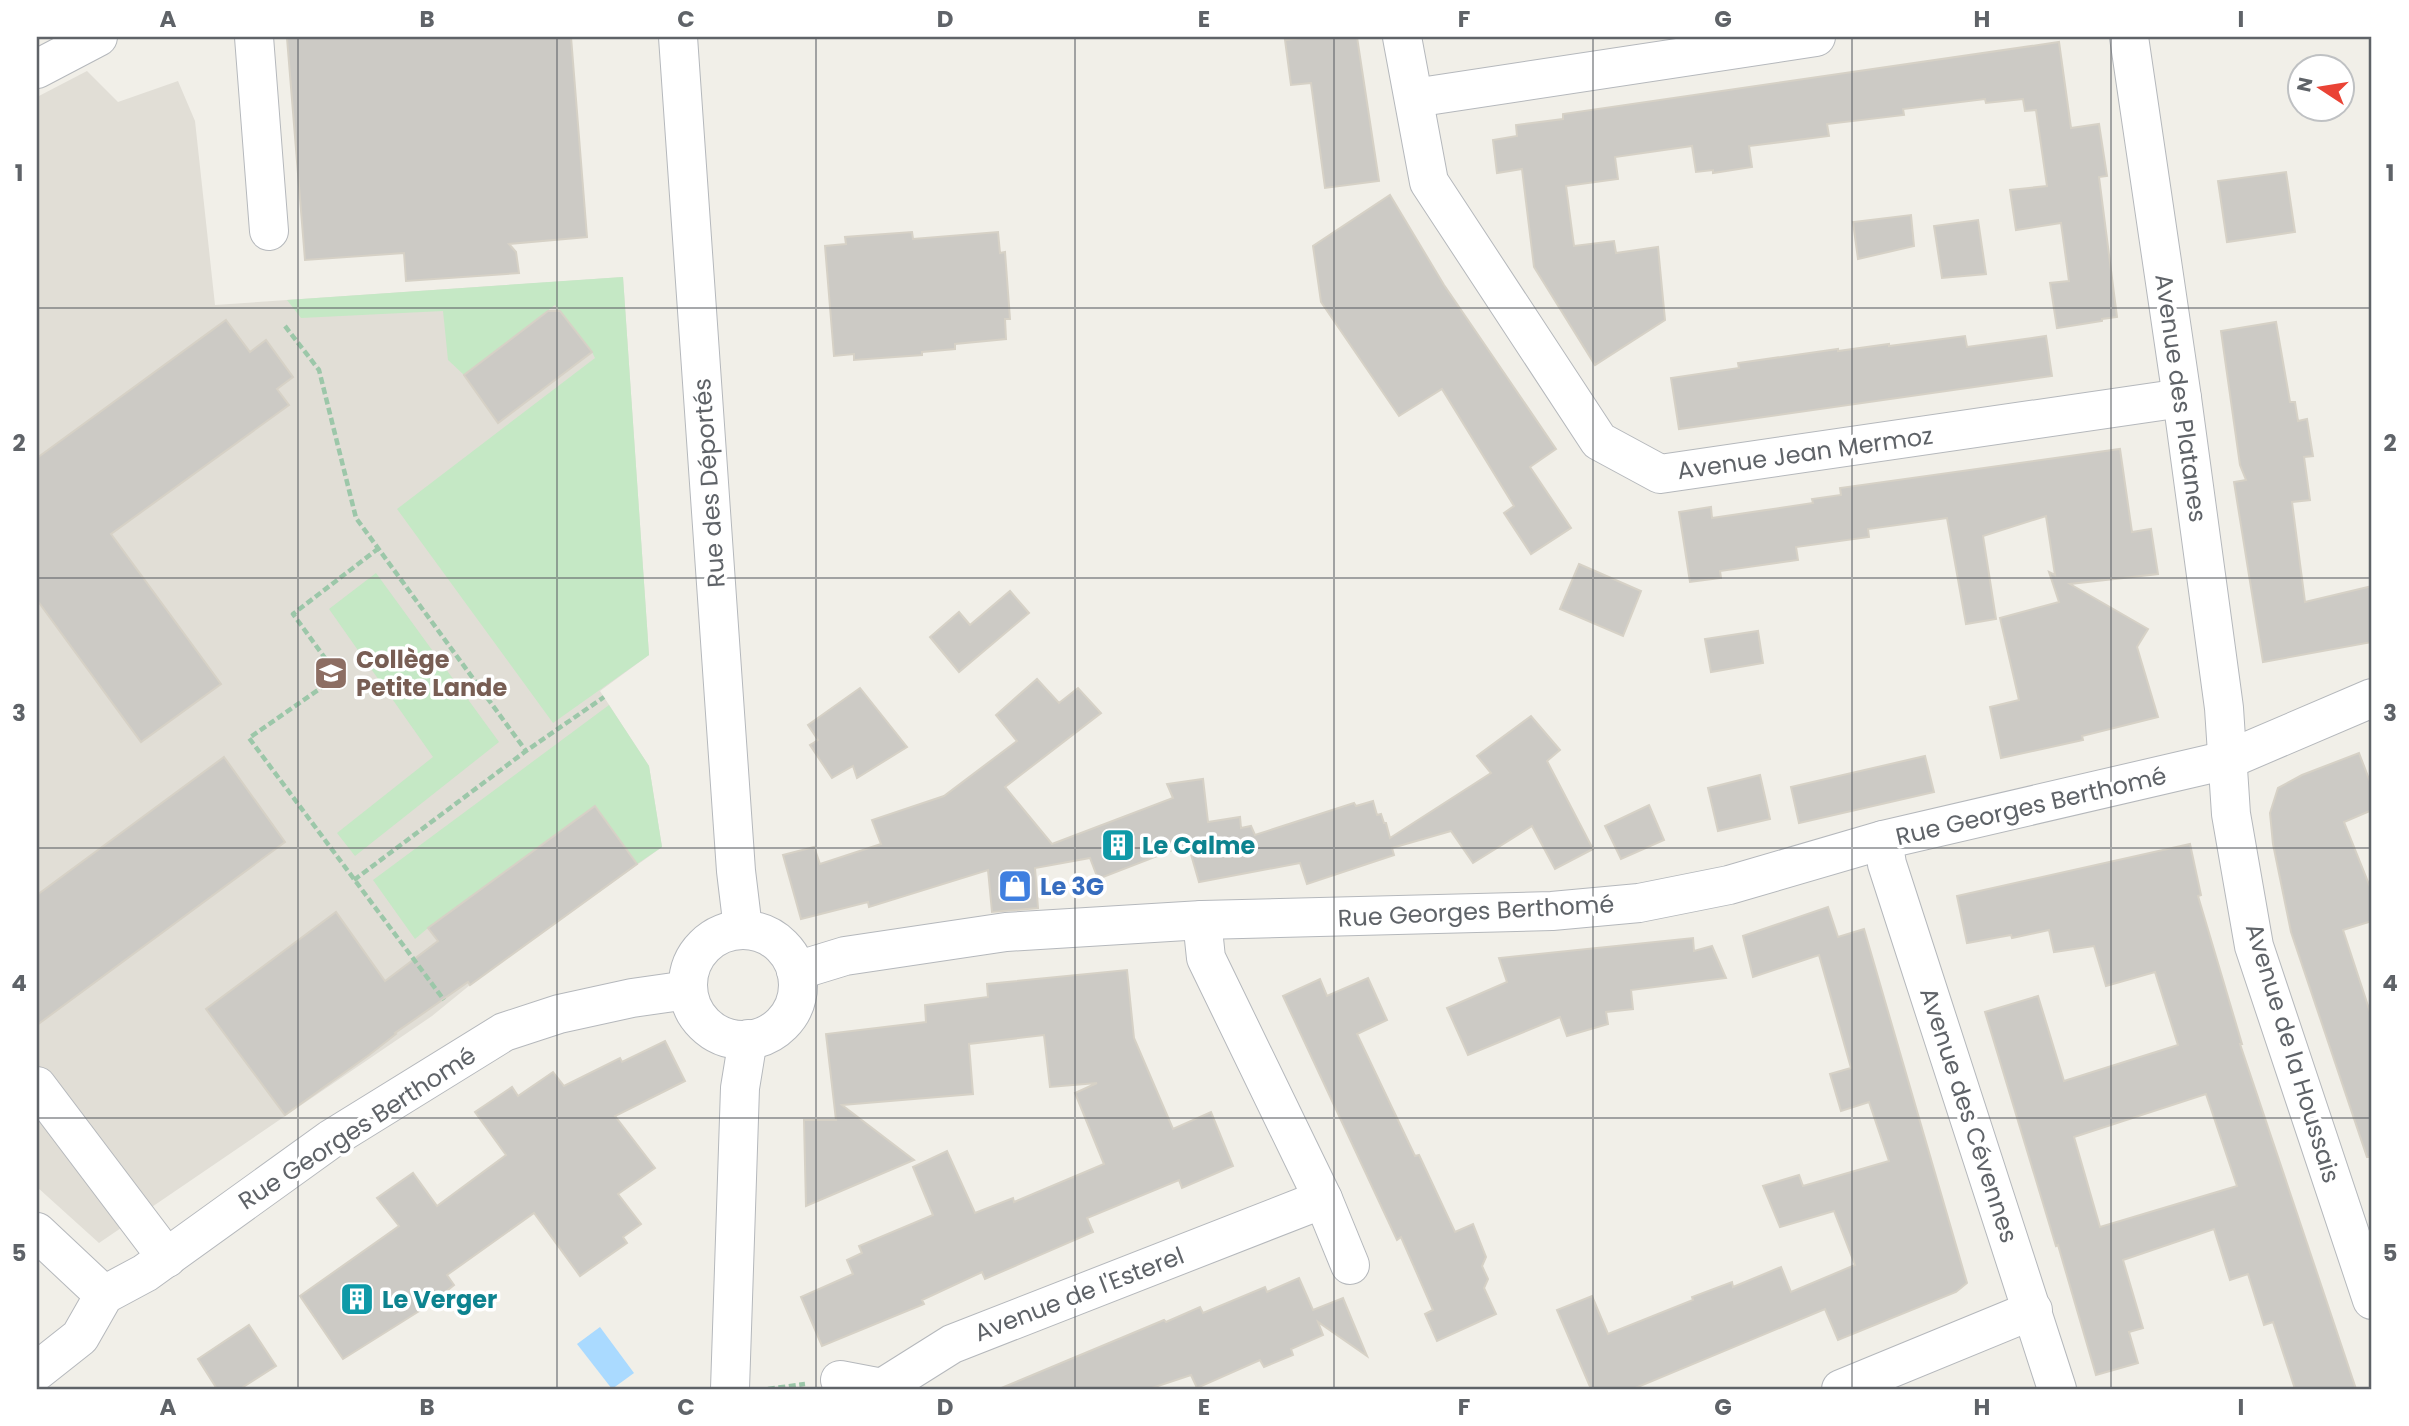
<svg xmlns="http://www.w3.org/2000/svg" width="2409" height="1426" font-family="Poppins,sans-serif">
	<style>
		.education { fill: #e1ded6 }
		.green { fill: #c5e8c5 }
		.water { fill: #aadaff }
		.building { fill: #cccac5; stroke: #d6d1c6; stroke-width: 2; fill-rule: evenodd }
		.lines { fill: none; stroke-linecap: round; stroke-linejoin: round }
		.minor-casing { stroke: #b5b8bc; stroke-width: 40 }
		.path { stroke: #9cc7a9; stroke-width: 4.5; stroke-dasharray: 7 3.5; stroke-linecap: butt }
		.minor { stroke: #fff; stroke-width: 38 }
		.grid { fill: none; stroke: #5f6368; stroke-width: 2; stroke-opacity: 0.55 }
		.labels { text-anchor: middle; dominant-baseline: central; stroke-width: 7; stroke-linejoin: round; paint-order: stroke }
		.street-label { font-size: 24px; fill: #5f6368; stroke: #fff }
		.education-label { font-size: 24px; font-weight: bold; fill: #785e54; stroke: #fff; text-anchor: start }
		.culture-label { font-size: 24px; font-weight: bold; fill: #0d838f; stroke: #fff; text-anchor: start }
		.shop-label { font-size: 24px; font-weight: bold; fill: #366cbe; stroke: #fff; text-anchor: start }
		.neatline { fill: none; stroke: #5f6368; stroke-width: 2.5 }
		.grid-label { font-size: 23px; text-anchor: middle; font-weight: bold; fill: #5f6368 }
	</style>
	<rect width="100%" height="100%" fill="#f1efe8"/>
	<polygon class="education" points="87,71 118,102 178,81 195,121 215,305 623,277 649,655 600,691 649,766 662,847 470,985 432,1016 99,1243 37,1187 37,97"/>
	<g class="green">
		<polygon points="623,277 649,655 553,723 397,509 595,358 592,352 555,305 464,375 448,360 443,311 301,318 287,300"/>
		<polygon points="376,573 499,742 355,856 337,833 433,757 329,609"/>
		<polygon points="609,705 649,766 662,847 637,864 594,806 428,928 415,939 373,880"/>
	</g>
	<polygon class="water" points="600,1327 634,1373 612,1389 577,1344"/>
	<g class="building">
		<polygon points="306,37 571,37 587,237 509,244 516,252 519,273 406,281 404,253 305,260 287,38"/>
		<polygon points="1311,37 1357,37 1379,181 1325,188 1311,83 1291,85 1285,40"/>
		<polygon points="2059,42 2071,128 2099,124 2107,176 2099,177 2117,317 2102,319 2102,321 2057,328 2050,283 2069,281 2061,223 2016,230 2010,190 2047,186 2036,110 2025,111 2023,99 1986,103 1985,99 1903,109 1904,115 1827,124 1829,136 1749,146 1752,167 1713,173 1713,170 1696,172 1692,146 1615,157 1618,179 1566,186 1574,246 1614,241 1616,253 1658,247 1665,320 1595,365 1534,267 1522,169 1497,173 1493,140 1517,136 1516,125 1563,119 1563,114"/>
		<polygon points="2286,172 2295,232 2227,242 2218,181"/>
		<polygon points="1390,195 1444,285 1556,449 1530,467 1571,528 1531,554 1504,513 1514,506 1442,389 1399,416 1321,302 1313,246"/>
		<polygon points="1911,215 1914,246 1858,259 1853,222"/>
		<polygon points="1978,220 1986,274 1942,278 1934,226"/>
		<polygon points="912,232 913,239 998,232 1000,253 1005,252 1010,319 1005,319 1006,339 955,344 955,349 922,352 922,355 854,360 854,354 834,356 825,246 846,244 845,237"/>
		<polygon points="548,311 560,311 592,352 498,423 464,375"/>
		<polygon points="226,320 250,352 266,340 293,377 277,389 289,405 111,534 221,684 141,742 37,600 37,458"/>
		<polygon points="2276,322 2290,402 2295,402 2298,421 2307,419 2313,456 2304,457 2310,500 2292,502 2305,602 2372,586 2372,642 2263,662 2234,482 2246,480 2240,465 2221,331"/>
		<polygon points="1965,336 1967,347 2046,336 2052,376 1679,429 1671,378 1739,368 1738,363 1838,349 1838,351 1889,344 1889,346"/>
		<polygon points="2120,449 2132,532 2151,529 2158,574 2070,584 2148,629 2137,647 2158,717 2082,736 2083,740 2001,758 1990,707 2019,700 2000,618 2059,602 2049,572 2055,575 2046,516 1983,536 1996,619 1966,624 1947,518 1868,529 1869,537 1796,547 1798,560 1720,571 1721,578 1690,582 1679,512 1711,507 1712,518 1813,503 1812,499 1841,495 1840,488"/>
		<polygon points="1579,564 1641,591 1623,636 1560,609"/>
		<polygon points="1010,591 1029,613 959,672 930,637 959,612 970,625"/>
		<polygon points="1758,631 1763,663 1711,672 1705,639"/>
		<polygon points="1037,679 1059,703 1078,688 1101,713 1005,787 1052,844 1173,798 1167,784 1203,779 1208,822 1240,817 1241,828 1251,826 1255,835 1354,803 1356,806 1373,801 1377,815 1381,814 1384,823 1386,823 1390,838 1491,773 1477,756 1531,716 1560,750 1547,761 1593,849 1555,869 1532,826 1473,863 1451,831 1392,848 1394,855 1307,884 1300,863 1199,882 1188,844 1098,879 1090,858 1035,868 1038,908 992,912 988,870 869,907 868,902 801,919 783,855 814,847 820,864 881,844 872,820 944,796 1017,741 996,715"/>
		<polygon points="860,688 907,747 857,778 853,766 832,778 810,745 818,740 808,725"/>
		<polygon points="2359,753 2372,787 2372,810 2344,822 2372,892 2372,921 2343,930 2372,1018 2372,1157 2367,1157 2291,932 2273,844 2270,813 2278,788 2302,775"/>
		<polygon points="1925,756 1934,792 1799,823 1791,787"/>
		<polygon points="224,757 285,842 37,1025 37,895"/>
		<polygon points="1760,775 1770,819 1718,831 1708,788"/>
		<polygon points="1649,805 1664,840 1621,859 1605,826"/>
		<polygon points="595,806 637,864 470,985 468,982 395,1033 396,1034 369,1055 285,1115 206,1009 336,912 385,981 438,941 428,928"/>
		<path d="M2190,844l11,51 -3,1 44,148h-2l116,345h-61l-22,-67 -9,3 -16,-51 -18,6 -16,-51 -91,31 20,68 -14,4 9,31 -42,12 -38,-130 -2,1 -71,-234 53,-16 26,85 114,-36 -23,-73 -49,14 -12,-40 -40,6 -5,-22 -37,8 -1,-3 -44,8 -10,-47zM2206,1094l31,92 -137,41 -26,-90z"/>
		<polygon points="1828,907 1838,937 1864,929 1967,1283 1956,1292 1838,1340 1825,1309 1633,1389 1591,1389 1557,1310 1592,1296 1608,1334 1693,1300 1692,1297 1732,1282 1733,1287 1781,1267 1791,1292 1855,1265 1834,1211 1780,1227 1763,1186 1799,1175 1803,1186 1889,1161 1869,1102 1841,1111 1830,1074 1851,1068 1819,955 1753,977 1743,936"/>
		<polygon points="1693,938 1694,951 1712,946 1726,978 1631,990 1633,1009 1606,1012 1608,1024 1567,1036 1560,1017 1468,1055 1447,1008 1507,982 1499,958"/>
		<polygon points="1127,970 1134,1038 1173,1129 1211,1112 1233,1166 1182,1188 1179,1180 1087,1218 1093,1232 985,1279 982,1272 922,1300 924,1304 822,1346 801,1297 853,1274 847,1260 862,1253 859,1246 933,1215 913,1167 947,1151 975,1213 1013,1198 1014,1202 1104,1164 1075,1093 1097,1083 1050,1087 1044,1035 969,1044 973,1094 842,1105 914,1160 806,1206 804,1120 836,1120 826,1034 926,1022 925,1005 988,997 987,984"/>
		<polygon points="1368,978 1387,1020 1357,1034 1415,1156 1419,1155 1455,1232 1473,1224 1486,1257 1482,1266 1488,1279 1484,1288 1496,1314 1437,1341 1425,1314 1433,1310 1401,1237 1397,1240 1283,996 1320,979 1327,996"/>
		<polygon points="665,1041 685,1081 615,1116 655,1168 618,1194 641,1224 623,1237 627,1243 580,1276 534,1213 447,1275 454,1285 432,1303 343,1359 300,1296 399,1226 377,1198 413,1173 437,1206 506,1155 475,1112 512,1087 518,1096 553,1072 564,1086 620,1058 622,1062"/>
		<polygon points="1299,1278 1313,1310 1343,1298 1367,1356 1318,1322 1323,1335 1291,1349 1293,1355 1264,1367 1260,1360 1197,1388 1191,1375 1149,1389 999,1389 1164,1320 1166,1322 1200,1307 1203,1313 1265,1287 1267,1292"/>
		<polygon points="249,1325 276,1366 240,1389 217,1389 198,1359"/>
	</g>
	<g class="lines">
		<g class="minor-casing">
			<g id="minor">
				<polyline points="254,37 269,231"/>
				<polyline points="678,37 736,871 743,929"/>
				<polyline points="1402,37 1429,182 1599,441 1660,474 2182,398"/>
				<polyline points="2129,37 2182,398 2224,708 2231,814 2254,946 2372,1300"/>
				<polyline points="37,69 98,37"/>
				<polyline points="1414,98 1816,37"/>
				<polyline points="1883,840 1887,864 2057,1389"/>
				<circle cx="743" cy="985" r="55"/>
				<polyline points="796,971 845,956 1006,932 1202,920 1552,911 1639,903 1729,885 1883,840 2227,760 2372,698"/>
				<polyline points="37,1086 167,1258"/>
				<polyline points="1323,1199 1350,1265"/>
				<polyline points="37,1232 104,1295"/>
				<polyline points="37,1371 80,1337 104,1295 145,1273 331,1139 504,1032 559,1014 632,998 688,990"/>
				<polyline points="840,1380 882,1388 952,1344 1323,1199 1206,958 1202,920"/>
				<polyline points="730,1389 740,1088 748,1039"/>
				<polyline points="1841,1389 2033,1310"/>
			</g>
		</g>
		<g class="path">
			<polyline points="285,326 319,370 356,518 526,751"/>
			<polyline points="379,548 293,614 338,676 249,738 444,1000"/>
			<polyline points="354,880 526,751 604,697"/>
			<polyline points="768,1389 805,1384"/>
		</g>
		<use href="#minor" class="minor"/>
	</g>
	<path class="grid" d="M298,37v1352M557,37v1352M816,37v1352M1075,37v1352M1334,37v1352M1593,37v1352M1852,37v1352M2111,37v1352M37,308h2335M37,578h2335M37,848h2335M37,1118h2335"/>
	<defs>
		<g id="school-square" transform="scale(1.75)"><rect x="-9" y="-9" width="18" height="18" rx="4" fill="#8d6e63" stroke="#fff"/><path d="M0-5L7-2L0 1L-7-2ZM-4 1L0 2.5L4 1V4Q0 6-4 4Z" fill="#fff"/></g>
		<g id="building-square" transform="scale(1.75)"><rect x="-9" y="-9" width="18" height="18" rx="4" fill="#0f9aa8" stroke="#fff"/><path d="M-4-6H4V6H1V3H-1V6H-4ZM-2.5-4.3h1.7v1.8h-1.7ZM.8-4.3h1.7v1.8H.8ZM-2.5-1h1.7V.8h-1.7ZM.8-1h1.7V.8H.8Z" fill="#fff"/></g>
		<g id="shop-square" transform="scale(1.75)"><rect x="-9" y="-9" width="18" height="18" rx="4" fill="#3f7fe0" stroke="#fff"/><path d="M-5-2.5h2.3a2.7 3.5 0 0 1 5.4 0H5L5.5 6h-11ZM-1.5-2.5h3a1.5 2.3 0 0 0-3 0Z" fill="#fff"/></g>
	</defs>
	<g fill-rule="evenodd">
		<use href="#school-square" x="331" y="673"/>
		<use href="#building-square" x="1118" y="845"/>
		<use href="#shop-square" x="1015" y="886"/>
		<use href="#building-square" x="357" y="1299"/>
	</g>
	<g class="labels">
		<g class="street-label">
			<text transform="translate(2181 398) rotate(82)">Avenue des Platanes</text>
			<text transform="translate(1805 453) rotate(-8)">Avenue Jean Mermoz</text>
			<text transform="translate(709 483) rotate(-94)">Rue des Déportés</text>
			<text transform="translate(2031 806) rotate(-13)">Rue Georges Berthomé</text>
			<text transform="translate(1476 911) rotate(-3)">Rue Georges Berthomé</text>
			<text transform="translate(2293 1053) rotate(73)">Avenue de la Houssais</text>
			<text transform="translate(1969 1115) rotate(72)">Avenue des Cévennes</text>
			<text transform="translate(357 1128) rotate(-33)">Rue Georges Berthomé</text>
			<text transform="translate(1079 1294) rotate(-21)">Avenue de l'Esterel</text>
		</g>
		<g class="education-label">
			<text x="356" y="659">Collège<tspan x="356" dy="28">Petite Lande</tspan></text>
		</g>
		<g class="culture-label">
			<text x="1142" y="845">Le Calme</text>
			<text x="382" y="1299">Le Verger</text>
		</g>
		<g class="shop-label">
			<text x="1040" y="886">Le 3G</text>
		</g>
	</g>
	<rect width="2409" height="1426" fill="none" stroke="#ffffff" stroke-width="77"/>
	<g transform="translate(2321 88) rotate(282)"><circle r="33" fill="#ffffff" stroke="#bfc1c3" stroke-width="2"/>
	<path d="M0-5L12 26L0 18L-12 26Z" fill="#ea4335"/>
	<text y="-10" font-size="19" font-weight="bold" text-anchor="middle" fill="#5f6368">N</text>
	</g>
	<rect x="38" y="38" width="2332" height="1350" class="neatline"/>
	<g class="grid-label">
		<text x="168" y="27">A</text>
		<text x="427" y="27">B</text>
		<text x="686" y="27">C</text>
		<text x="945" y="27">D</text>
		<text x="1204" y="27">E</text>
		<text x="1464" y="27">F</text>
		<text x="1723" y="27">G</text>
		<text x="1982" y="27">H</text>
		<text x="2241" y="27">I</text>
		<text x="19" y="181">1</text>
		<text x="2390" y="181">1</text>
		<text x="19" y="451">2</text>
		<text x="2390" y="451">2</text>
		<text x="19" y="721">3</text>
		<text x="2390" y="721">3</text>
		<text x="19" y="991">4</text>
		<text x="2390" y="991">4</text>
		<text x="19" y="1261">5</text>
		<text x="2390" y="1261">5</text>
		<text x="168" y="1415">A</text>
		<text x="427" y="1415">B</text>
		<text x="686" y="1415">C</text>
		<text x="945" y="1415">D</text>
		<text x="1204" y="1415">E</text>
		<text x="1464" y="1415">F</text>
		<text x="1723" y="1415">G</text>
		<text x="1982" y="1415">H</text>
		<text x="2241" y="1415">I</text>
	</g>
</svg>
